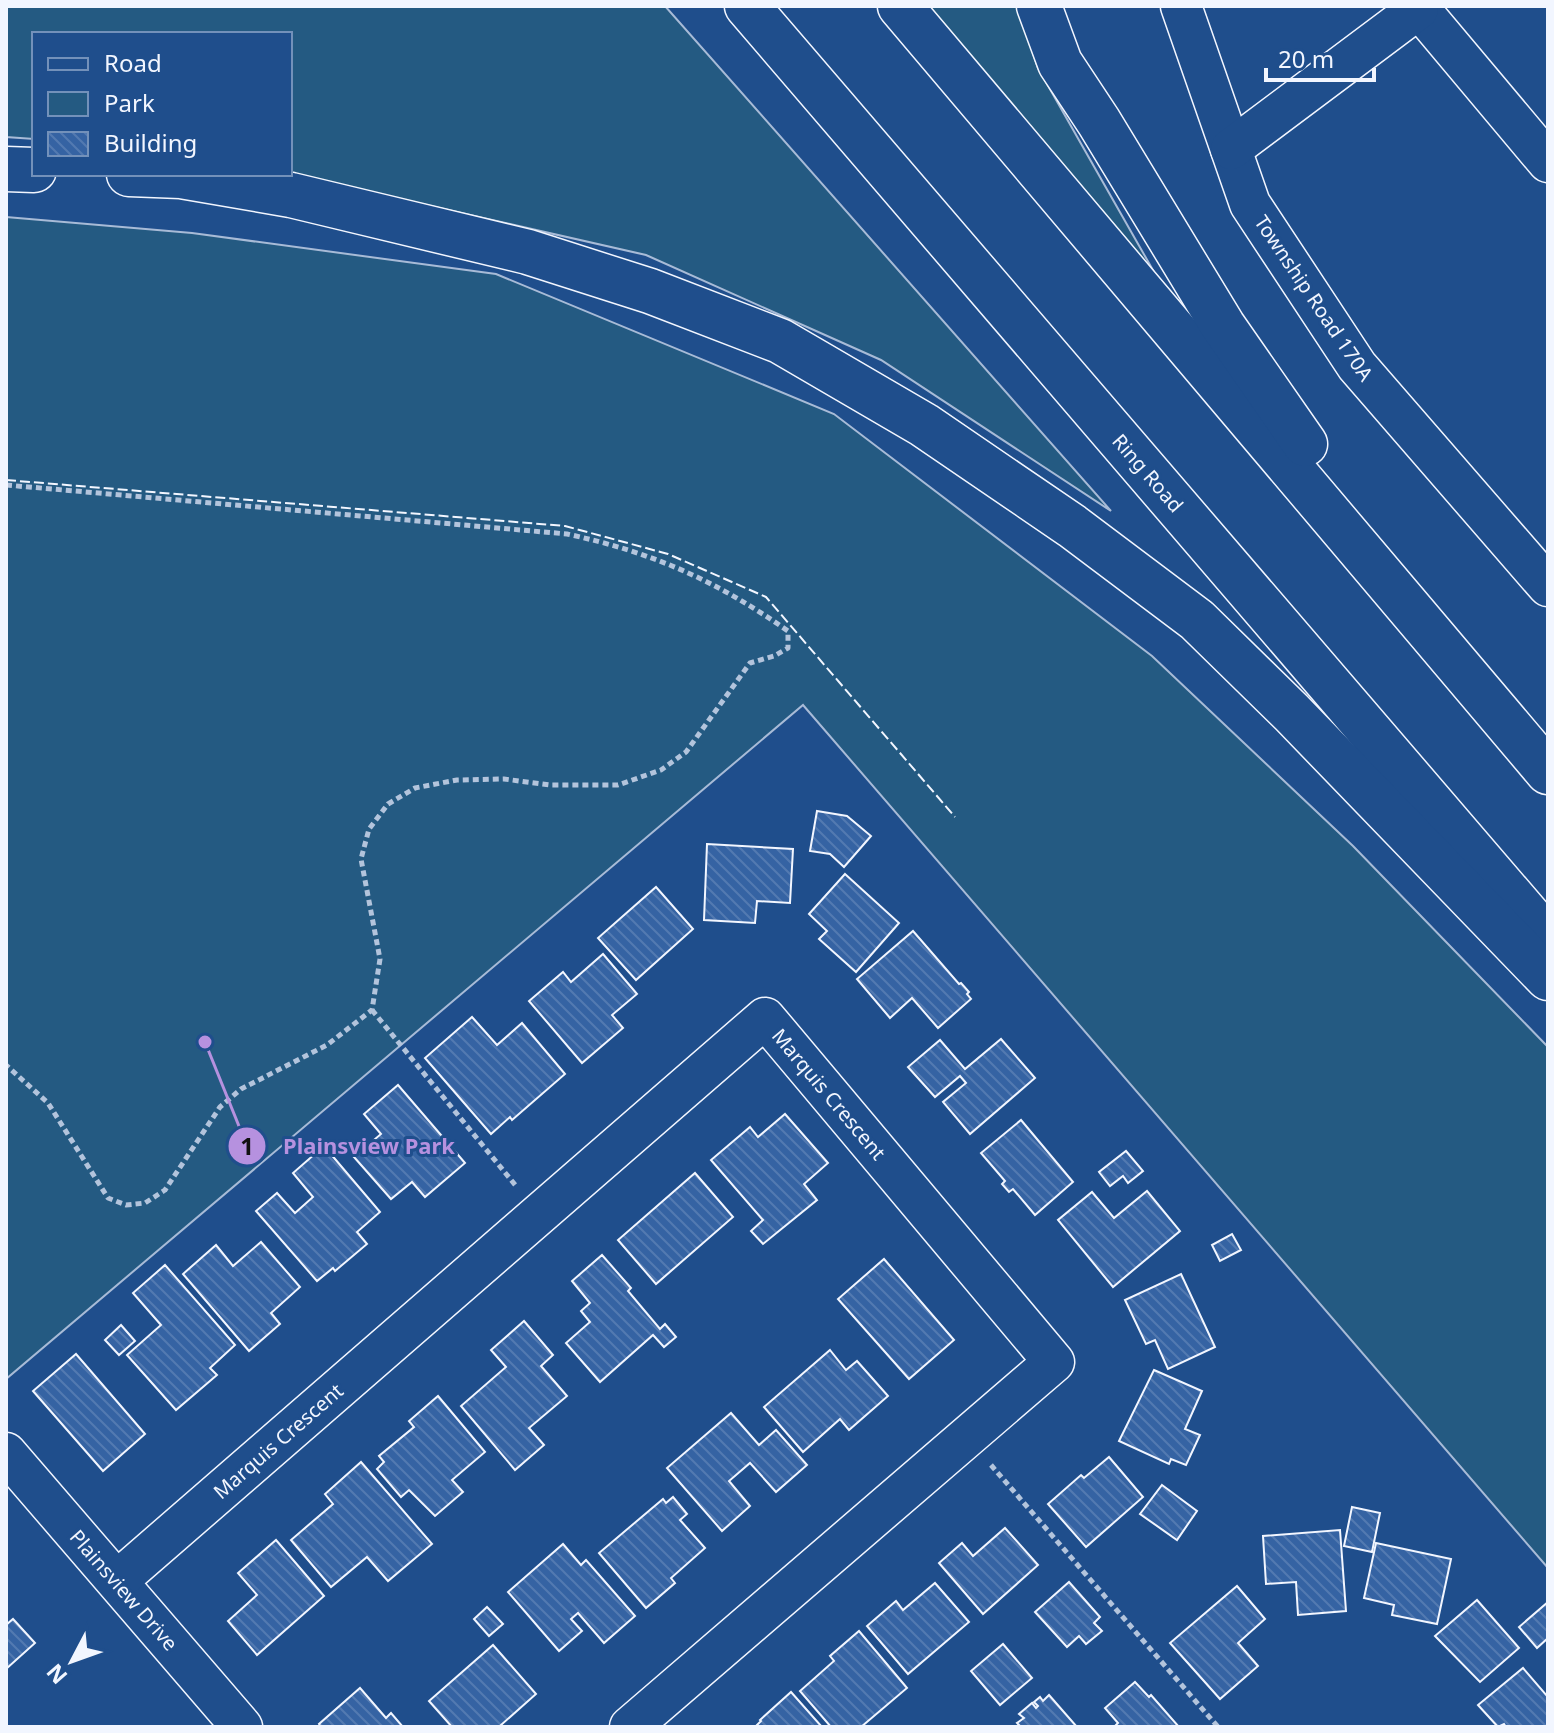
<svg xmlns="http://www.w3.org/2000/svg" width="1554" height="1733" font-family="'Noto Sans',sans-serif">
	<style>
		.green { fill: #245a82; stroke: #a8bbd7; stroke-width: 2 }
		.building { fill: url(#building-back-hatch); stroke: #f2f6ff; stroke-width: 2 }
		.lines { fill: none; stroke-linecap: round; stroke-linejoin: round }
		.minor-casing { stroke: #f2f6ff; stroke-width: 43 }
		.highway-casing { stroke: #f2f6ff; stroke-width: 47 }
		.path { stroke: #b3c4dc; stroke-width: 5; stroke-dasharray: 6 4; stroke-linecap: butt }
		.minor { stroke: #1f4e8c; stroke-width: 40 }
		.highway { stroke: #1f4e8c; stroke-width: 44 }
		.fence { stroke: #f2f6ff; stroke-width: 2; stroke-dasharray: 10 4; stroke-linecap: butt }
		.labels { text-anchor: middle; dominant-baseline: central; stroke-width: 6; stroke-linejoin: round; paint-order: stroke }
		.street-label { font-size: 20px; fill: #f2f6ff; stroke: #1f4e8c }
		.leader { fill: none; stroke: #b691df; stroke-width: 3 }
		.callout-dot { fill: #b691df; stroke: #1f4e8c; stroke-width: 3 }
		.mark-label { font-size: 24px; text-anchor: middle; font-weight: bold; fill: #111 }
		.callout-label { font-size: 22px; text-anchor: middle; font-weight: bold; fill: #b691df; stroke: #1f4e8c; stroke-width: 6; stroke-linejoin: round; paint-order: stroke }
	</style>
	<defs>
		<pattern id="building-back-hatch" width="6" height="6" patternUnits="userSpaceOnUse" patternTransform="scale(2)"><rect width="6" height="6" fill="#3563a3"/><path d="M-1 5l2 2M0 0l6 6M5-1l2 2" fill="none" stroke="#537ab1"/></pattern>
	</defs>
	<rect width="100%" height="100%" fill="#1f4e8c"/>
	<g class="green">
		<polygon points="6,6 665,6 1111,511 881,360 646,255 290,174 290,34 34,34 34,139 6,137"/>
		<polygon points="920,6 1017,6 1038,68 1158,279"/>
		<polygon points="6,217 192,233 496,274 834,414 1152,656 1353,846 1548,1047 1548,1568 803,705 6,1379"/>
	</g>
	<g class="building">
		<polygon points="817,811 847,816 871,836 844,867 830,854 810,851"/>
		<polygon points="707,844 793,849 790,903 757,901 755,923 704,920"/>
		<polygon points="845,874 899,923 856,972 819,939 827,931 809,914"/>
		<polygon points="656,887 693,929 636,980 598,938"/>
		<polygon points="913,931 959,984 961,983 969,992 967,994 971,999 938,1028 912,998 890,1018 857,979"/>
		<polygon points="603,954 637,994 612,1015 623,1028 582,1063 529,1001 563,972 571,982"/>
		<polygon points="472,1017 497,1045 522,1023 565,1074 512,1120 510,1117 491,1134 425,1058"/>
		<polygon points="1001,1039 1035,1078 970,1134 943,1102 966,1083 960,1076 935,1097 908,1067 940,1040 965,1069"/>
		<polygon points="398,1085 465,1163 425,1197 412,1182 391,1199 354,1157 381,1134 364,1114"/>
		<polygon points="785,1114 828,1163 804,1184 817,1200 763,1244 751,1231 763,1220 711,1160 750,1127 758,1137"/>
		<polygon points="1021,1120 1073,1182 1035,1215 1013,1189 1009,1192 1002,1184 1005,1181 981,1153"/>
		<polygon points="324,1146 380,1212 357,1232 367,1244 335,1271 333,1268 317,1281 256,1211 277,1193 295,1213 313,1197 293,1173"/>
		<polygon points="1126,1151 1143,1171 1128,1183 1123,1176 1110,1186 1099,1172"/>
		<polygon points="695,1173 733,1217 656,1284 618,1240"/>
		<polygon points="1147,1191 1180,1231 1113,1287 1058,1220 1092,1192 1114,1218"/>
		<polygon points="1232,1234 1241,1250 1220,1261 1212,1245"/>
		<polygon points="261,1242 300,1287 271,1313 280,1324 249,1351 183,1274 216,1245 233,1266"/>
		<polygon points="602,1255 631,1288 628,1291 660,1329 665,1324 676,1337 664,1347 653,1335 600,1382 566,1343 590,1322 581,1311 590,1303 572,1281"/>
		<polygon points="884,1259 954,1340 909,1379 838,1299"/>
		<polygon points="165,1265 235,1345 210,1368 217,1375 176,1410 127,1355 161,1325 133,1293"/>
		<polygon points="1181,1274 1215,1347 1168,1369 1155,1340 1146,1344 1125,1300"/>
		<polygon points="524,1321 553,1355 541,1366 567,1396 529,1428 544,1445 515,1470 461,1406 506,1367 491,1350"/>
		<polygon points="121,1325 135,1341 119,1355 105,1340"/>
		<polygon points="830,1350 846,1370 857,1361 888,1396 849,1430 840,1419 803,1452 764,1407"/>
		<polygon points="76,1354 145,1434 103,1471 33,1391"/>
		<polygon points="1154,1370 1202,1391 1185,1429 1200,1435 1186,1465 1171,1459 1169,1464 1119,1441"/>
		<polygon points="438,1396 485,1452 452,1480 463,1492 435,1516 409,1490 401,1497 377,1469 384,1462 379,1456 414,1427 409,1421"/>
		<polygon points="731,1413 759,1445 776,1430 807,1465 776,1492 750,1463 729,1481 750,1506 722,1531 667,1468"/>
		<polygon points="1109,1457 1143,1497 1086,1547 1048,1504 1081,1475 1084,1478"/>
		<polygon points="361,1462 432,1544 388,1581 367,1557 331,1587 291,1540 333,1504 325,1494"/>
		<polygon points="1162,1485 1197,1511 1177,1540 1140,1514"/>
		<polygon points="673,1497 687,1514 680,1520 705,1548 671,1578 675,1583 646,1608 599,1553 663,1499 666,1503"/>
		<polygon points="1352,1507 1380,1513 1372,1552 1344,1546"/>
		<polygon points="1005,1528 1038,1565 983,1614 939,1563 962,1543 973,1556"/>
		<polygon points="1340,1530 1346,1611 1298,1615 1296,1582 1266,1584 1263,1536"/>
		<polygon points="276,1540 324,1596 257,1655 228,1621 257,1595 238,1573"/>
		<polygon points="1376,1543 1451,1559 1437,1624 1392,1615 1394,1605 1364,1598"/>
		<polygon points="563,1544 581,1565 586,1560 635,1616 604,1643 578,1613 571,1619 582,1631 559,1651 508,1592"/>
		<polygon points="1069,1582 1100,1617 1094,1623 1102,1631 1086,1644 1079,1636 1067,1647 1035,1612"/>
		<polygon points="935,1583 969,1622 908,1674 867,1626 896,1601 903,1610"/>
		<polygon points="1237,1586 1265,1619 1238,1643 1258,1666 1220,1699 1170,1643"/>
		<polygon points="1477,1600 1519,1648 1480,1682 1435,1636"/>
		<polygon points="1548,1602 1548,1638 1537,1648 1519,1627"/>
		<polygon points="487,1607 503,1624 489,1636 474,1619"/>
		<polygon points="13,1619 35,1643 6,1669 6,1625"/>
		<polygon points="859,1631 907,1688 861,1727 831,1727 800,1691 834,1661 830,1656"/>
		<polygon points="1003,1644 1032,1678 1000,1705 971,1671"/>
		<polygon points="493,1645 536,1694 501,1725 503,1727 452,1727 429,1701"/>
		<polygon points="1523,1668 1548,1697 1548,1727 1506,1727 1504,1724 1498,1727 1478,1705"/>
		<polygon points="1135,1682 1149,1697 1151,1695 1179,1727 1114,1727 1118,1723 1105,1708"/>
		<polygon points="360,1688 386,1718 391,1713 403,1727 321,1727 319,1724"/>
		<polygon points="791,1692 822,1727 755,1727 761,1721 760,1720"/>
		<polygon points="1049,1695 1077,1727 1021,1727 1017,1723 1024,1718 1019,1714 1032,1703 1036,1708 1038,1706 1034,1702 1040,1697 1043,1701"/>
	</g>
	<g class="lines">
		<g class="minor-casing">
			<g id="minor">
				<polyline points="1181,6 1250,204 1357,366 1548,586"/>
				<polyline points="1417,6 1548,162"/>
				<polyline points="1231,149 1418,9"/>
				<polyline points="6,1453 242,1727"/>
				<polyline points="117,1581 765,1018 1054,1362 630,1727"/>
			</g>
		</g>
		<g class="highway-casing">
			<g id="highway">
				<polyline points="747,6 1543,933"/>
				<polyline points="900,6 1548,772"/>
				<polyline points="1039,6 1060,63 1099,122 1223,326 1305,444"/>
				<polyline points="6,169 34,170"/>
				<polyline points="129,174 181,176 291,195 528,252 650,291 780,341 924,425 1072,526 1197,620 1292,713 1548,978"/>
			</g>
		</g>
		<g class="path">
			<path d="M6,485l561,49c87,19 148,46 221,97v17l-14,8 -24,7 -64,89 -25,18 -43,15h-68l-46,-6 -47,1 -42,8 -27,16 -19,25 -8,30 19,100 -8,51 -45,35 -86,44 -21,18 -55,83 -20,13 -19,2 -18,-7 -60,-95 -42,-38"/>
			<polyline points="372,1010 516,1186"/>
			<polyline points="991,1465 1218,1727"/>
		</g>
		<use href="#minor" class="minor"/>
		<use href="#highway" class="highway"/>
		<polyline class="fence" points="6,480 565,526 668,554 766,597 955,817"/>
	</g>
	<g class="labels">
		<g class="street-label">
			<text transform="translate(1314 298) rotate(56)">Township Road 170A</text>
			<text transform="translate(1148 473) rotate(49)">Ring Road</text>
			<text transform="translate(829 1094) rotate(50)">Marquis Crescent</text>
			<text transform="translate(278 1441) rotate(-41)">Marquis Crescent</text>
			<text transform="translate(124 1590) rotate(49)">Plainsview Drive</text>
		</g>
	</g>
	<path class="leader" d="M205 1042L247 1146"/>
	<g class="callout-dot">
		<circle cx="205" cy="1042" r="8"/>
		<circle cx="247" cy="1146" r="20"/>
	</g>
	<g class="mark-label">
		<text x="247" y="1155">1</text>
	</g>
	<g class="callout-label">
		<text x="369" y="1154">Plainsview Park</text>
	</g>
	<rect width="1554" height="1733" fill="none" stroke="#f2f6ff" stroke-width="16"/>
	<rect x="32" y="32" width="260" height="144" fill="#1f4e8c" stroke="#7391ba" stroke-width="2"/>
	<rect x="48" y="58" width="40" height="12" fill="#1f4e8c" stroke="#7391ba" stroke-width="2"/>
	<text x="104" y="72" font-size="24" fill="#f2f6ff">Road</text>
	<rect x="48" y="92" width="40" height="24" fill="#245a82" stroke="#7391ba" stroke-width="2"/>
	<text x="104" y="112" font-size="24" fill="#f2f6ff">Park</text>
	<rect x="48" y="132" width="40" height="24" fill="url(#building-back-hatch)" stroke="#7391ba" stroke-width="2"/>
	<text x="104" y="152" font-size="24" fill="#f2f6ff">Building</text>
	<g transform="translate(72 1661) rotate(229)" stroke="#1f4e8c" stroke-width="6" paint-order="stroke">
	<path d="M0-6L14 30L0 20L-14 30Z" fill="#f2f6ff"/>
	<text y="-12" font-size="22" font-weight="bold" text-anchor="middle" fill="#f2f6ff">N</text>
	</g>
	<path d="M1266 68v12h108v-12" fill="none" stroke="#f2f6ff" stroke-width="4"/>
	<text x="1278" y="68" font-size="24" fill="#f2f6ff" stroke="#1f4e8c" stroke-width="6" paint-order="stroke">20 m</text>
</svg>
